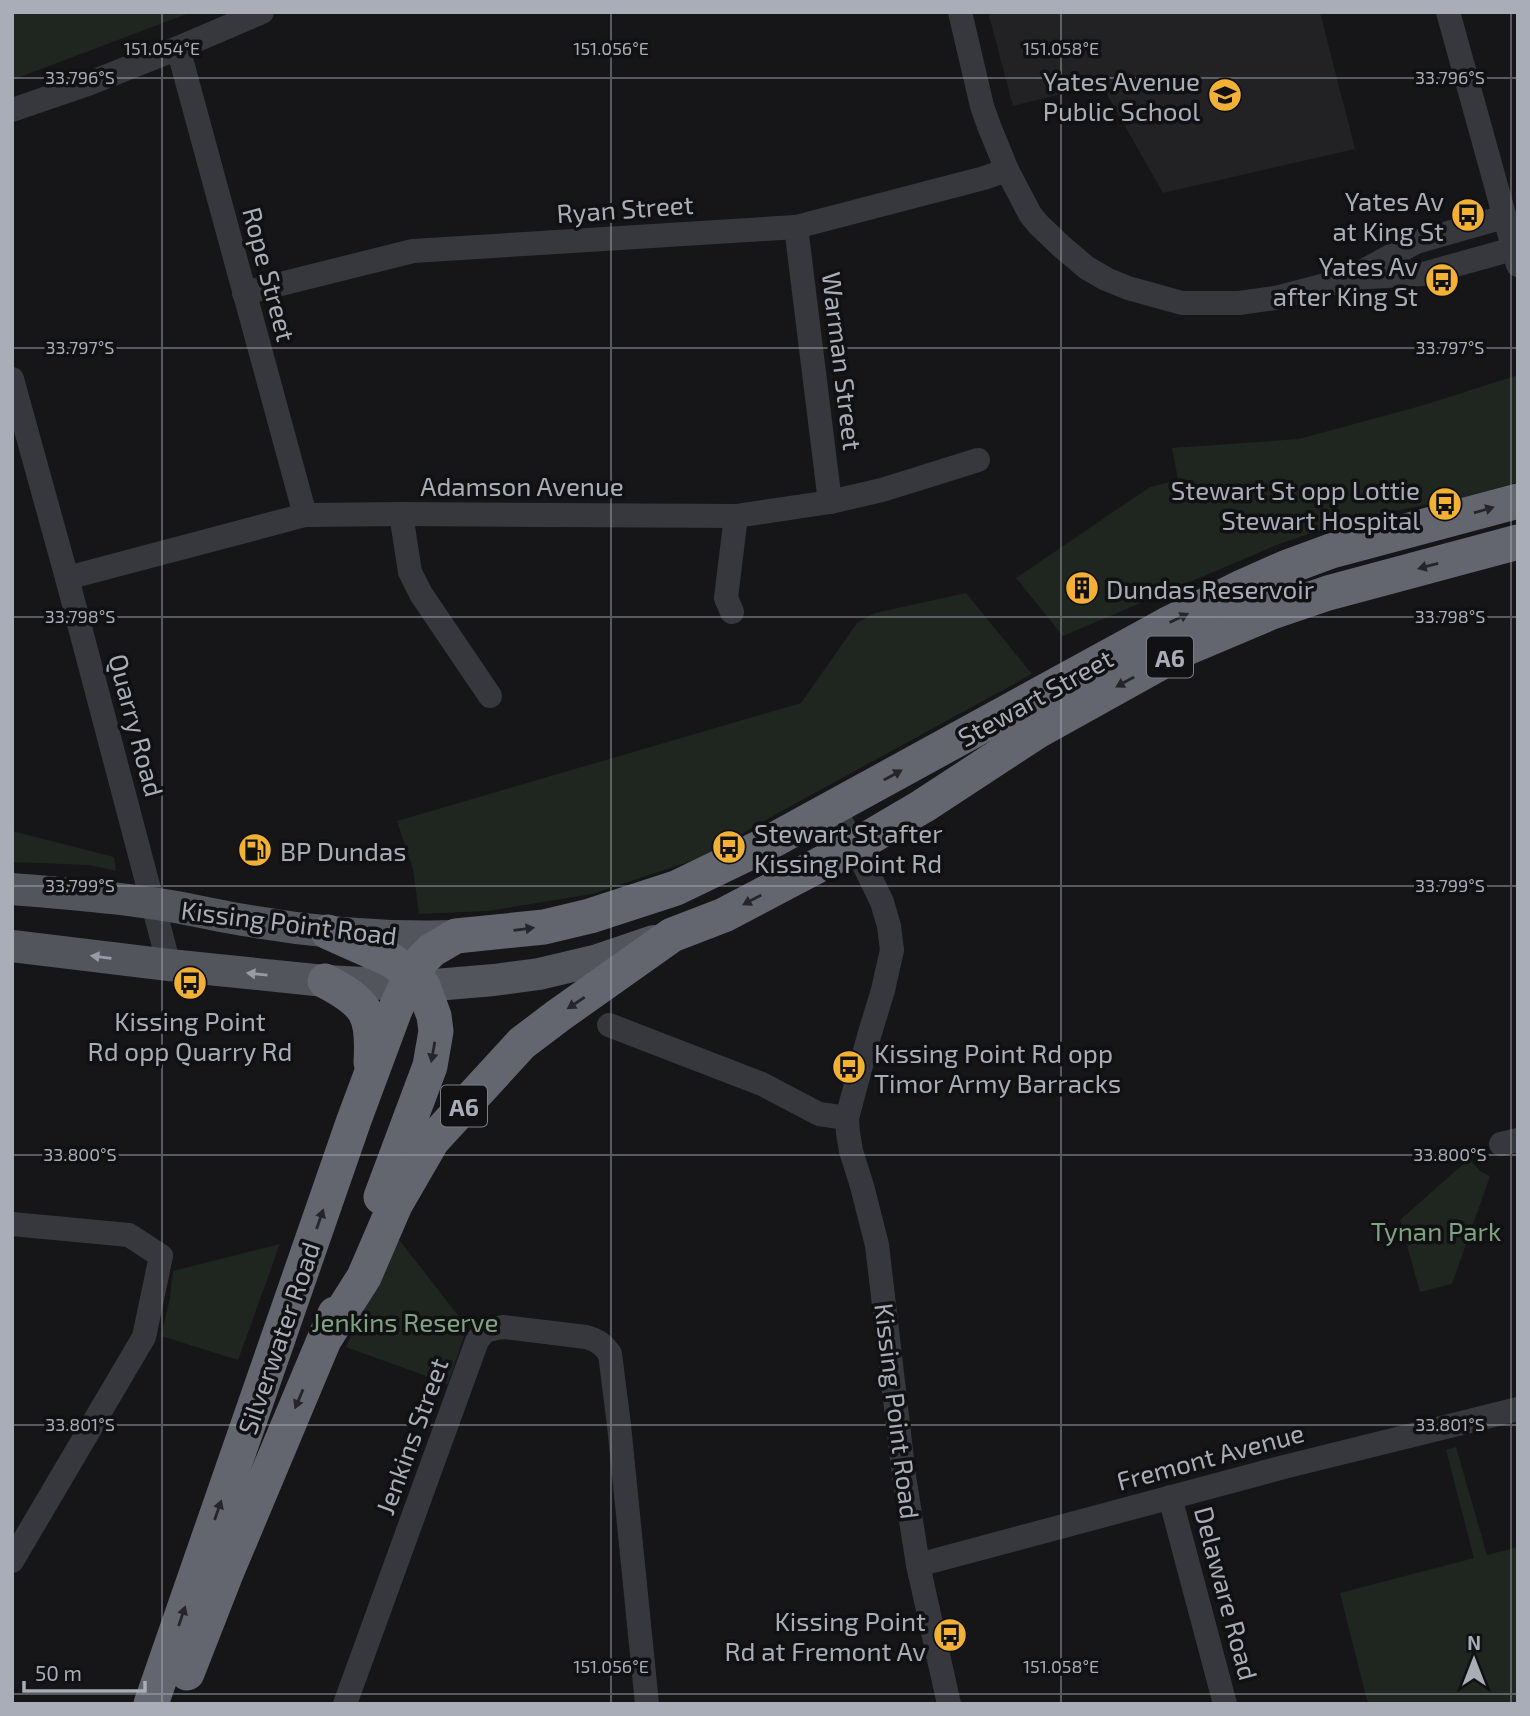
<svg xmlns="http://www.w3.org/2000/svg" width="1530" height="1716" font-family="'Exo 2',sans-serif">
	<style>
		.built { fill: #222225 }
		.green { fill: #1e261f }
		.lines { fill: none; stroke-linecap: round; stroke-linejoin: round }
		.minor { stroke: #37383d; stroke-width: 24 }
		.major { stroke: #53555c; stroke-width: 32 }
		.highway { stroke: #63666e; stroke-width: 35 }
		.oneway { fill: #26262a }
		.oneway2 { fill: #979ba6 }
		.ticks { fill: none; stroke: #a8adb8; stroke-width: 2; stroke-opacity: 0.45 }
		.labels { text-anchor: middle; dominant-baseline: central; stroke-width: 7; stroke-linejoin: round; paint-order: stroke }
		.shield { fill: #111113; stroke: #7b7e86; stroke-width: 2 }
		.shield-label { font-size: 24px; font-weight: bold; fill: #a8adb8 }
		.poi-label { font-size: 26px; fill: #a8adb8; stroke: #111113; text-anchor: end }
		.street-label { font-size: 26px; fill: #a8adb8; stroke: #111113 }
		.park-label { font-size: 26px; fill: #7fa381; stroke: #111113 }
		.ticks-label { font-size: 18px; text-anchor: middle; fill: #a8adb8; stroke: #111113; stroke-width: 7; stroke-linejoin: round; paint-order: stroke }
	</style>
	<rect width="100%" height="100%" fill="#161618"/>
	<polygon class="built" points="988,12 1320,12 1355,149 1163,193 1101,84 1013,106"/>
	<g class="green">
		<polygon points="12,12 192,12 12,80"/>
		<polygon points="1518,375 1518,482 1465,497 1350,520 1279,544 1063,636 1016,578 1150,487 1178,480 1172,448 1299,439 1424,405"/>
		<polygon points="966,593 1032,674 771,817 700,858 592,894 488,911 419,914 413,869 397,821 801,703 857,623 875,613"/>
		<polygon points="12,831 114,857 116,871 89,865 12,862"/>
		<polygon points="1469,1159 1480,1171 1490,1176 1452,1284 1420,1292 1400,1220"/>
		<polygon points="393,1232 467,1327 448,1384 346,1347"/>
		<polygon points="280,1244 238,1360 161,1336 170,1298 173,1271"/>
		<polygon points="1456,1447 1487,1555 1518,1547 1518,1704 1368,1704 1340,1593 1474,1558 1446,1450"/>
	</g>
	<g class="lines">
		<g class="minor">
			<polyline points="960,12 982,106 989,126 1007,170 1030,214 1038,224 1061,246 1087,268 1106,279 1128,288 1182,303 1239,303 1275,298 1352,278 1423,274 1513,249"/>
			<polyline points="1448,12 1518,265"/>
			<polyline points="178,48 305,515"/>
			<polyline points="12,110 85,85 178,48 262,12"/>
			<polyline points="796,227 830,502"/>
			<polyline points="1358,274 1416,242 1504,217"/>
			<polyline points="244,293 413,251 796,227 984,178 1007,170"/>
			<polyline points="12,379 67,578 169,965"/>
			<polyline points="401,514 410,572 421,594 490,696"/>
			<polyline points="67,578 305,515 401,514 736,516 830,502 882,490 978,460"/>
			<polyline points="732,612 726,598 736,516"/>
			<polyline points="833,808 855,846 882,902 889,926 892,950 883,990 869,1036 847,1118 848,1133 851,1151 862,1186 877,1245 904,1476 918,1565 949,1704"/>
			<polyline points="609,1025 762,1084 819,1114 847,1118"/>
			<polyline points="1501,1144 1518,1140"/>
			<polyline points="12,1224 129,1235 161,1256 144,1337 12,1561"/>
			<polyline points="1170,1497 1225,1704"/>
			<polyline points="918,1565 1284,1467 1518,1409"/>
			<path d="M345,1704l132,-363c8,-12 13,-12 27,-14l82,10c11,3 17,7 24,17l9,71 28,279"/>
		</g>
		<g class="major">
			<path d="M12,889c46,4 92,7 138,14 33,4 66,13 100,18 69,12 136,17 206,15"/>
			<polyline points="12,946 169,965 325,981 423,986 494,980 539,974 598,960 654,941"/>
		</g>
		<g class="highway">
			<polyline points="328,932 391,960 411,975 423,986 434,1016 436,1031 430,1066 381,1197"/>
			<path d="M325,981c42,22 49,33 46,81"/>
			<polyline points="326,1337 364,1277 395,1205 432,1141 522,1043 559,1015 672,935 724,915 855,846 923,806 1036,732 1187,648 1272,612 1328,593 1518,542"/>
			<polyline points="187,1673 225,1576 335,1314"/>
			<polyline points="151,1704 354,1120 395,1010 411,975 422,960 432,950 456,936 544,927 590,916 676,888 763,846 1166,625 1242,587 1285,568 1331,551 1518,501"/>
		</g>
	</g>
	<defs><path id="oneway-solid" d="M-6-.8H1V-3.2L6.5 0L1 3.2V.8H-6Z" transform="scale(1.75)"/></defs>
	<g class="oneway">
		<use href="#oneway-solid" transform="translate(1484 510) rotate(-16)"/>
		<use href="#oneway-solid" transform="translate(1428 566) rotate(165)"/>
		<use href="#oneway-solid" transform="translate(1179 618) rotate(-26)"/>
		<use href="#oneway-solid" transform="translate(1125 682) rotate(151)"/>
		<use href="#oneway-solid" transform="translate(893 775) rotate(-29)"/>
		<use href="#oneway-solid" transform="translate(752 900) rotate(152)"/>
		<use href="#oneway-solid" transform="translate(524 929) rotate(-7)"/>
		<use href="#oneway-solid" transform="translate(576 1003) rotate(146)"/>
		<use href="#oneway-solid" transform="translate(433 1052) rotate(100)"/>
		<use href="#oneway-solid" transform="translate(320 1219) rotate(-71)"/>
		<use href="#oneway-solid" transform="translate(299 1399) rotate(113)"/>
		<use href="#oneway-solid" transform="translate(218 1510) rotate(-71)"/>
		<use href="#oneway-solid" transform="translate(182 1616) rotate(-71)"/>
	</g>
	<g class="oneway2">
		<use href="#oneway-solid" transform="translate(101 957) rotate(-173)"/>
		<use href="#oneway-solid" transform="translate(257 974) rotate(-174)"/>
	</g>
	<path class="ticks" d="M162,12v1692M611,12v1692M1061,12v1692M1511,12v1692M12,78h1506M12,348h1506M12,617h1506M12,886h1506M12,1155h1506M12,1425h1506M12,1694h1506"/>
	<defs>
		<g id="school-disc" transform="scale(1.75)"><circle r="9.5" fill="#f2b134" stroke="#111113"/><path d="M0-5L7-2L0 1L-7-2ZM-4 1L0 2.5L4 1V4Q0 6-4 4Z" fill="#111"/></g>
		<g id="bus-disc" transform="scale(1.75)"><circle r="9.5" fill="#f2b134" stroke="#111113"/><path d="M-5-6H5V4H4V6H2V4H-2V6H-4V4H-5ZM-3.5-4V0h7V-4ZM-3.5 1.2v1.5H-2V1.2ZM2 1.2v1.5H3.5V1.2Z" fill="#111"/></g>
		<g id="building-disc" transform="scale(1.75)"><circle r="9.5" fill="#f2b134" stroke="#111113"/><path d="M-4-6H4V6H1V3H-1V6H-4ZM-2.5-4.3h1.7v1.8h-1.7ZM.8-4.3h1.7v1.8H.8ZM-2.5-1h1.7V.8h-1.7ZM.8-1h1.7V.8H.8Z" fill="#111"/></g>
		<g id="fuel-disc" transform="scale(1.75)"><circle r="9.5" fill="#f2b134" stroke="#111113"/><path d="M-5.5-6h7V0h2V4h1.3V-2.5L3-4.5l.8-.8L6-3V5H2.5V1h-1V6h-7ZM-4.2-4.7v3.2H.2V-4.7Z" fill="#111"/></g>
	</defs>
	<g fill-rule="evenodd">
		<use href="#school-disc" x="1225" y="95"/>
		<use href="#bus-disc" x="1468" y="215"/>
		<use href="#bus-disc" x="1442" y="280"/>
		<use href="#bus-disc" x="1445" y="504"/>
		<use href="#building-disc" x="1082" y="588"/>
		<use href="#bus-disc" x="729" y="847"/>
		<use href="#fuel-disc" x="255" y="850"/>
		<use href="#bus-disc" x="190" y="983"/>
		<use href="#bus-disc" x="849" y="1067"/>
		<use href="#bus-disc" x="950" y="1635"/>
	</g>
	<g class="labels">
		<g class="shield">
			<rect x="1147" y="636.5" width="46" height="41" rx="5"/>
			<rect x="441" y="1085.5" width="46" height="41" rx="5"/>
		</g>
		<g class="shield-label">
			<text x="1170" y="657">A6</text>
			<text x="464" y="1106">A6</text>
		</g>
		<g class="poi-label">
			<text x="1200" y="80">Yates Avenue<tspan x="1200" dy="30">Public School</tspan></text>
			<text x="1444" y="200">Yates Av<tspan x="1444" dy="30">at King St</tspan></text>
			<text x="1418" y="265">Yates Av<tspan x="1418" dy="30">after King St</tspan></text>
			<text x="1420" y="489">Stewart St opp Lottie<tspan x="1420" dy="30">Stewart Hospital</tspan></text>
			<text x="1106" y="588" text-anchor="start">Dundas Reservoir</text>
			<text x="754" y="832" text-anchor="start">Stewart St after<tspan x="754" dy="30">Kissing Point Rd</tspan></text>
			<text x="280" y="850" text-anchor="start">BP Dundas</text>
			<text x="190" y="1020" text-anchor="middle">Kissing Point<tspan x="190" dy="30">Rd opp Quarry Rd</tspan></text>
			<text x="874" y="1052" text-anchor="start">Kissing Point Rd opp<tspan x="874" dy="30">Timor Army Barracks</tspan></text>
			<text x="926" y="1620">Kissing Point<tspan x="926" dy="30">Rd at Fremont Av</tspan></text>
		</g>
		<g class="street-label">
			<text transform="translate(625 208) rotate(-4)">Ryan Street</text>
			<text transform="translate(270 274) rotate(75)">Rope Street</text>
			<text transform="translate(843 361) rotate(83)">Warman Street</text>
			<text x="522" y="485">Adamson Avenue</text>
			<text transform="translate(1035 697) rotate(-29)">Stewart Street</text>
			<text transform="translate(137 725) rotate(75)">Quarry Road</text>
			<text transform="translate(289 922) rotate(7)">Kissing Point Road</text>
			<text transform="translate(278 1338) rotate(-71)">Silverwater Road</text>
			<text transform="translate(898 1411) rotate(83)">Kissing Point Road</text>
			<text transform="translate(411 1436) rotate(-70)">Jenkins Street</text>
			<text transform="translate(1210 1456) rotate(-15)">Fremont Avenue</text>
			<text transform="translate(1227 1593) rotate(75)">Delaware Road</text>
		</g>
		<g class="park-label">
			<text x="1436" y="1230">Tynan Park</text>
			<text x="405" y="1321">Jenkins Reserve</text>
		</g>
	</g>
	<g class="ticks-label">
		<text x="162" y="55">151.054°E</text>
		<text x="611" y="55">151.056°E</text>
		<text x="1061" y="55">151.058°E</text>
		<text x="80" y="84">33.796°S</text>
		<text x="1450" y="84">33.796°S</text>
		<text x="80" y="354">33.797°S</text>
		<text x="1450" y="354">33.797°S</text>
		<text x="80" y="623">33.798°S</text>
		<text x="1450" y="623">33.798°S</text>
		<text x="80" y="892">33.799°S</text>
		<text x="1450" y="892">33.799°S</text>
		<text x="80" y="1161">33.800°S</text>
		<text x="1450" y="1161">33.800°S</text>
		<text x="80" y="1431">33.801°S</text>
		<text x="1450" y="1431">33.801°S</text>
		<text x="611" y="1673">151.056°E</text>
		<text x="1061" y="1673">151.058°E</text>
	</g>
	<rect width="1530" height="1716" fill="none" stroke="#a8adb8" stroke-width="28"/>
	<g transform="translate(1474 1660)" stroke="#111113" stroke-width="5" paint-order="stroke">
	<path d="M0-5L12 26L0 18L-12 26Z" fill="#a8adb8"/>
	<text y="-10" font-size="19" font-weight="bold" text-anchor="middle" fill="#a8adb8">N</text>
	</g>
	<path d="M24 1681v10h121v-10" fill="none" stroke="#a8adb8" stroke-width="3.5"/>
	<text x="35" y="1681" font-size="21" fill="#a8adb8" stroke="#111113" stroke-width="5" paint-order="stroke">50 m</text>
</svg>
